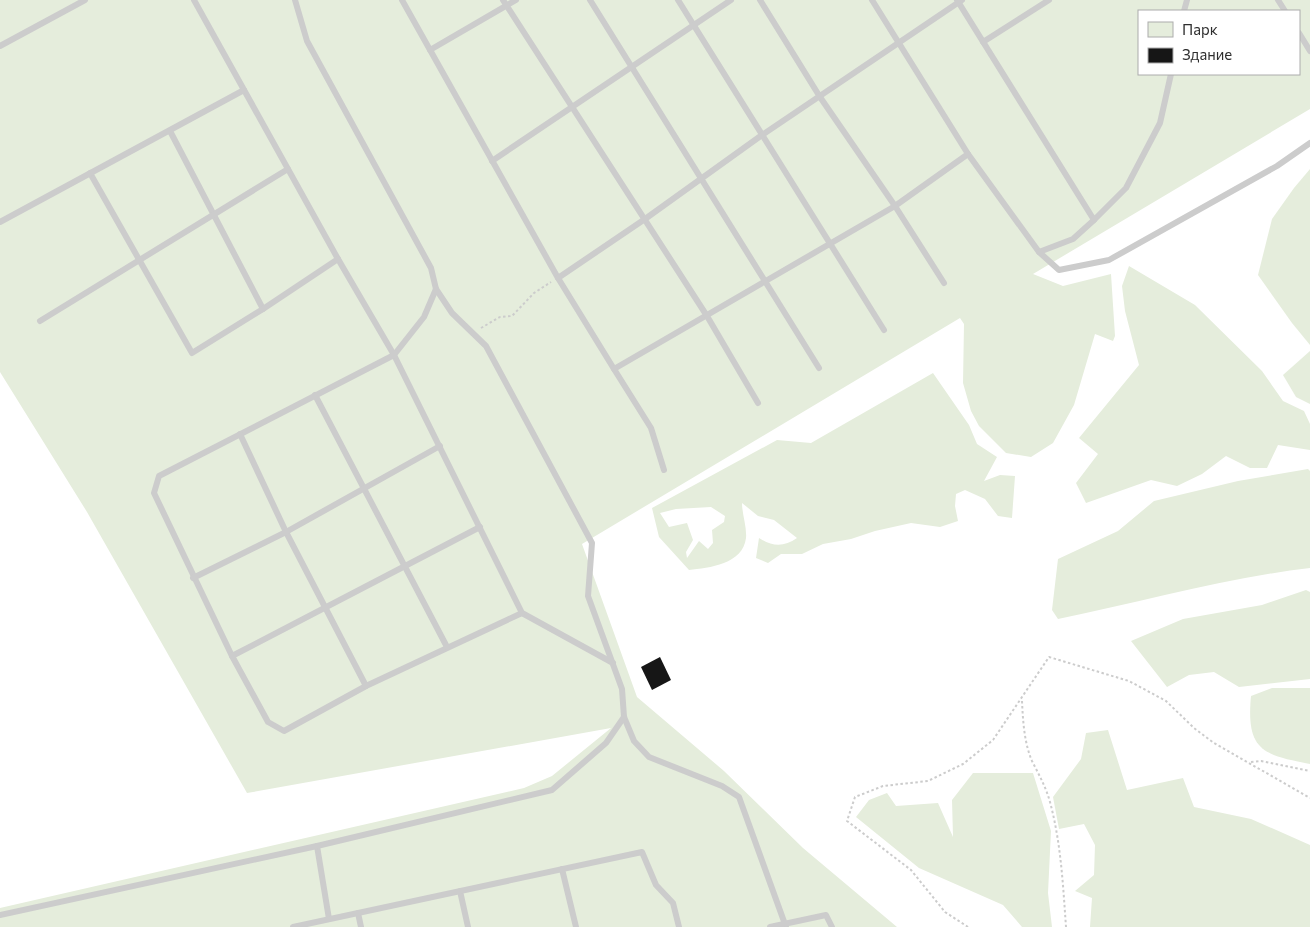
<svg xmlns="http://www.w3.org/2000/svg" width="1310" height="927" font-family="Commissioner,sans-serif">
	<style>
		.green { fill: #e5eddc; fill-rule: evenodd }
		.building { fill: #161616 }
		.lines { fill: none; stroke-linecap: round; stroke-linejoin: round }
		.path { stroke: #ccc; stroke-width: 2; stroke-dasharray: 2.5 2.5; stroke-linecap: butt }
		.lane { stroke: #ccc; stroke-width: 6 }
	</style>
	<rect width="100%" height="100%" fill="#fff"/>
	<g class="green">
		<path d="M0,0h1310v109l-277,165 30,12 48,-12 4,62 -2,5 -18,-7 -21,71 -21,38 -22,14 -25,-4 -27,-27 -8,-15 -8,-28 1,-59 -4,-6 -378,226 55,153 87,74 79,77 94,79h-897v-19l524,-120 28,-12 59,-48 -364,65 -160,-281 -87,-140zM1139,11h160v63h-160z"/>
		<polygon points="1310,169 1310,345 1292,323 1258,275 1272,219 1294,188"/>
		<polygon points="1129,266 1195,305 1262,371 1283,401 1304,411 1310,424 1310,450 1278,445 1267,468 1250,468 1226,456 1202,474 1177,486 1151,480 1086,503 1076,483 1098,454 1079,438 1139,365 1125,311 1122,286"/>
		<polygon points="1310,351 1310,404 1296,397 1283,375"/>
		<path d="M933,373l36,52 8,19 20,13 -13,24 16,-6 15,1 -3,42 -14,-2 -13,-17 -20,-9 -9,4 -1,12 3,15 -18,6 -29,-4 -36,8 -24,8 -28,5 -21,10h-21l-13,9 -12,-5 3,-20c14,9 25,9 38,0l-23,-18 -16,-4 -16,-13c0,11 5,24 4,35 -3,26 -37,30 -57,32l-30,-33 -7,-29 125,-68 34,3zM711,507l14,9 -1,6 -12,8 1,13 -5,6 -9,-8 -12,17 -1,-6 7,-12 -6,-17 -18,4 -9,-14 16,-4z"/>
		<path d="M1308,469l2,2v97c-85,10 -168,34 -252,51l-6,-9 6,-51 60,-28 36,-30 84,-20z"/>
		<polygon points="1306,590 1310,592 1310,679 1239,687 1214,672 1189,675 1167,687 1131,641 1183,619 1262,605"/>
		<path d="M1272,688h38v76c-48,-9 -64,-14 -59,-68z"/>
		<polygon points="1108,730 1127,790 1183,778 1194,807 1251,819 1310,845 1310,927 1090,927 1092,898 1075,891 1094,875 1095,845 1084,824 1059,829 1053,797 1081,759 1086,733"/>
		<polygon points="973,773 1033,773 1051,831 1048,893 1052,927 1022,927 1003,905 919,868 856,817 869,800 887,793 896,806 938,803 953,837 952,800"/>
	</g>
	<polygon class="building" points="660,657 671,680 652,690 641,667"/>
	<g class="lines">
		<g class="path">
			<polyline points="481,328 500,317 512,316 534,293 551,282"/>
			<path d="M1022,701c1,20 2,41 10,60 7,14 14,26 18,41 11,41 13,83 16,125"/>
			<polyline points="1251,762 1261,761 1310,771"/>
			<polyline points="968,927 945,912 911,870 847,821 855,797 883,786 928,781 963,764 993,740 1049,657 1129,681 1166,701 1194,728 1214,743 1310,798"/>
		</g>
		<g class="lane">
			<polyline points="194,0 338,259 394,355 522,613 613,663"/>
			<polyline points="295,0 307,41 431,268 436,289 424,317 394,355 159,476 154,493 232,656 268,722 284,731 366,686 522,613"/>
			<polyline points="402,0 558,278 614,369 895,206 968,154 872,0"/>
			<polyline points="503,0 707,316 758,403"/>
			<polyline points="590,0 819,368"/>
			<polyline points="678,0 884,330"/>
			<polyline points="760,0 820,97 895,206 944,283"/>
			<polyline points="957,0 1094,220 1126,188 1160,123 1171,74"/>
			<polyline points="1278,0 1285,11"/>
			<polyline points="1184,11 1187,0"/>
			<polyline points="1299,33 1310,51"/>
			<polyline points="983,42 1049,0"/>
			<polyline points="0,46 85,0"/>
			<polyline points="430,50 516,0"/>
			<polyline points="170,131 263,309"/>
			<polyline points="968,154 1039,252 1059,270 1109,260 1277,166 1310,143"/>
			<polyline points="492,161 731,0"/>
			<polyline points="90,173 192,353 263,309 338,259"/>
			<polyline points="0,222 244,90"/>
			<polyline points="1039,252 1073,239 1094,220"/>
			<polyline points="558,278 645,219 762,135 962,0"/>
			<polyline points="436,289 452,313 486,346 592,543 588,596 622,689 624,717 634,741 649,757 722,786 739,797 786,927"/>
			<polyline points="40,321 288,169"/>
			<polyline points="614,369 651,428 664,470"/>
			<polyline points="315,395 447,647"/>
			<polyline points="240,434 286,532 366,686"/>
			<polyline points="193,578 286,532 440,446"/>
			<polyline points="232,656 480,527"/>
			<polyline points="317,846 329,919"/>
			<polyline points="562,869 576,927"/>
			<polyline points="460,891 468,927"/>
			<polyline points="358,913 361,927"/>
			<polyline points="0,915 317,846 552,790 606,743 624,717"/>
			<polyline points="293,927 642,852 656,885 673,903 679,927"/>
			<polyline points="770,927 826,915 832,927"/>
		</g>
	</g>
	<rect x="1138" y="10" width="162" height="65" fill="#ffffff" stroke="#acacac"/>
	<rect x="1148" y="22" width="25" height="15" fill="#e5eddc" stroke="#acacac"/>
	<text x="1182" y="35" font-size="15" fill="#2f2f2f">Парк</text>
	<rect x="1148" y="48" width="25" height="15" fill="#161616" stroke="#acacac"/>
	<text x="1182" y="60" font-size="15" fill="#2f2f2f">Здание</text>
</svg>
